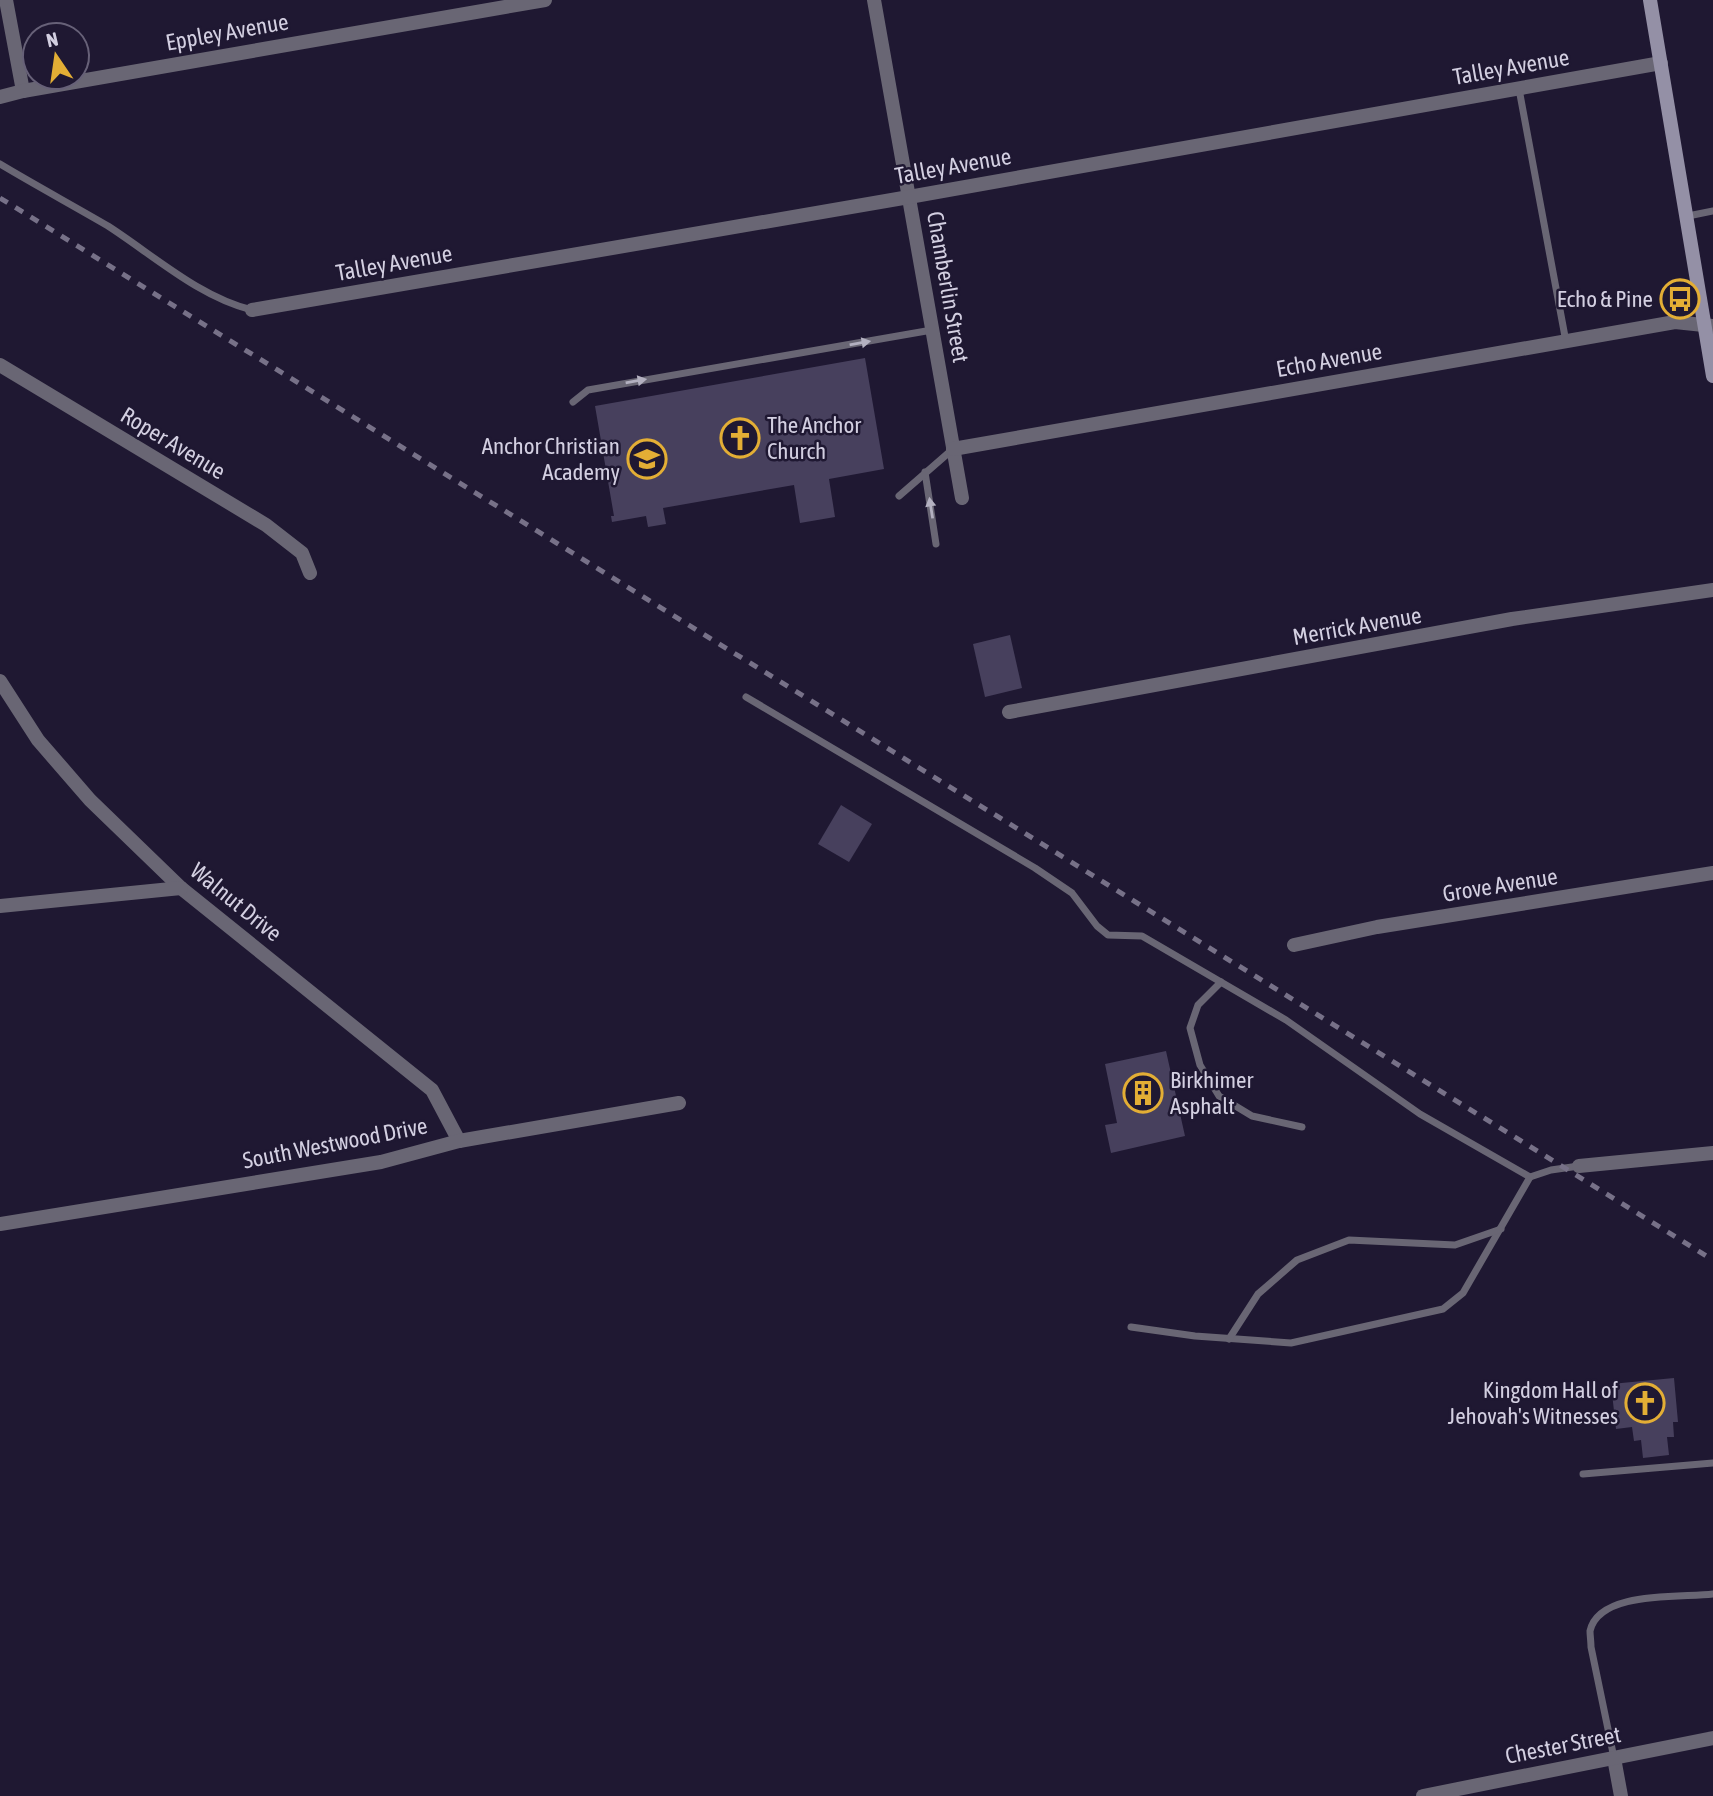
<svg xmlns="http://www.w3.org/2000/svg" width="1713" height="1796" font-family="'Asap Condensed',sans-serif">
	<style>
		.building { fill: #47405d }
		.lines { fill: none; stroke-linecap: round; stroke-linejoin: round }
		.service { stroke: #696674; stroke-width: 7 }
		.minor { stroke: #696674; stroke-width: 14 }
		.secondary { stroke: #9490a6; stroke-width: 14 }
		.rail { stroke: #777188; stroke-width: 5; stroke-dasharray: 9 9; stroke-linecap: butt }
		.oneway { fill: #b3b0c0 }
		.labels { text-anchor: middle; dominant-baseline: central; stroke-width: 5; stroke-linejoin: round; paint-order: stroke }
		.street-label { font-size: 23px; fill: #d3cfe1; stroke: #1f1832 }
		.poi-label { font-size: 23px; fill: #d3cfe1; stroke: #1f1832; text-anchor: end }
	</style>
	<rect width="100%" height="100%" fill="#1f1832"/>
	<g class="building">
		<polygon points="865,358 884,469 829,479 835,517 800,523 794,485 663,508 666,524 648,527 646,516 612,522 611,516 614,516 595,406"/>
		<polygon points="1010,635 1022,688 985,697 973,644"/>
		<polygon points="841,805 872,824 849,862 818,844"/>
		<polygon points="1166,1051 1185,1136 1111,1153 1105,1125 1117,1123 1105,1064"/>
		<polygon points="1674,1378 1678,1422 1673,1422 1674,1437 1667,1437 1669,1455 1643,1458 1641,1440 1634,1441 1632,1427 1616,1429 1611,1384"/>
	</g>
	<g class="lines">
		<g class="service">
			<polyline points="1519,89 1566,342"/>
			<path d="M0,164c35,21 72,41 108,62 45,29 91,71 144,84"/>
			<polyline points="1688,216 1713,211"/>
			<polyline points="573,402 588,390 932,330"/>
			<polyline points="925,472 936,544"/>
			<polyline points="899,496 953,449"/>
			<polyline points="746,697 1035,868 1072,893 1097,926 1108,935 1142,936 1286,1020 1420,1114 1530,1177 1551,1170 1579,1166"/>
			<polyline points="1221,982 1198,1005 1190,1028 1200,1065 1219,1096 1252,1116 1302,1127"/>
			<polyline points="1131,1327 1195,1336 1291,1343 1443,1309 1463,1293 1530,1177"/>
			<polyline points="1229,1339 1258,1294 1297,1260 1349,1240 1455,1245 1501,1229"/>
			<polyline points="1583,1474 1713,1463"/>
			<path d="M1614,1758l-23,-111c0,-5 -1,-12 -1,-16 9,-41 92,-33 123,-37"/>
		</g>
		<g class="minor">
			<polyline points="6,0 23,91"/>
			<polyline points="874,0 962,498"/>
			<polyline points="0,97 23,91 545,0"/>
			<polyline points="252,310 909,197 1661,63"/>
			<polyline points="0,365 266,525 302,553 310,573"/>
			<polyline points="953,449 1675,322 1713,326"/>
			<polyline points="0,681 38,740 90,800 181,888 432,1090 459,1141"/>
			<polyline points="1009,712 1512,619 1713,590"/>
			<polyline points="0,906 181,888"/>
			<polyline points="1294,945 1377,927 1713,873"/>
			<polyline points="1579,1166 1713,1153"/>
			<polyline points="0,1224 381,1162 459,1141 679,1103"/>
			<polyline points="1614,1758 1621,1796"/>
			<polyline points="1423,1796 1713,1738"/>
		</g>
		<polyline class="secondary" points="1650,0 1713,376"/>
		<polyline class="rail" points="0,198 1713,1260"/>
	</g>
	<defs><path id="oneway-solid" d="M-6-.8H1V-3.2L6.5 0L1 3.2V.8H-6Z" transform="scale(1.75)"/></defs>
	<g class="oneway">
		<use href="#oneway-solid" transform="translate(860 343) rotate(-10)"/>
		<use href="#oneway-solid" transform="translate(636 381) rotate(-10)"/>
		<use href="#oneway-solid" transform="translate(931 508) rotate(-99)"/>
	</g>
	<defs>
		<g id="bus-ring" transform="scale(2.0125)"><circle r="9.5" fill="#1f1832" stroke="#e3ae35" stroke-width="1.5"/><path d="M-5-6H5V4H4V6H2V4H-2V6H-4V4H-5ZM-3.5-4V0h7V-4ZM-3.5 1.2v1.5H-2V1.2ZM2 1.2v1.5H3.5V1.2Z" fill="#e3ae35"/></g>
		<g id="church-ring" transform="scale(2.0125)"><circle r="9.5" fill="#1f1832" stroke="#e3ae35" stroke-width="1.5"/><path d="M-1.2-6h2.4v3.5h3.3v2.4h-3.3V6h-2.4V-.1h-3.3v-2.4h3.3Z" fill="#e3ae35"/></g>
		<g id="school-ring" transform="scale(2.0125)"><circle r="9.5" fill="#1f1832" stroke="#e3ae35" stroke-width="1.5"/><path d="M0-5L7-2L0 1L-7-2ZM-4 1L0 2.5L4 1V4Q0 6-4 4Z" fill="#e3ae35"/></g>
		<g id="building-ring" transform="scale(2.0125)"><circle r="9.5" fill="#1f1832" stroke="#e3ae35" stroke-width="1.5"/><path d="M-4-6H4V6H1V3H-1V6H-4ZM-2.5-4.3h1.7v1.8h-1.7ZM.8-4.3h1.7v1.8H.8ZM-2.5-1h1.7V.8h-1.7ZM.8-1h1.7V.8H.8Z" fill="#e3ae35"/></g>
	</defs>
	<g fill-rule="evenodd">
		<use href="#bus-ring" x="1680" y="299"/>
		<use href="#church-ring" x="740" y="438"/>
		<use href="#school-ring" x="647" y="459"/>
		<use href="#building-ring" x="1143" y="1093"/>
		<use href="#church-ring" x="1645" y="1403"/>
	</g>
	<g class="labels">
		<g class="street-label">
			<text transform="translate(227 32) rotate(-10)">Eppley Avenue</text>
			<text transform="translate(1511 67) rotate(-10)">Talley Avenue</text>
			<text transform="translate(953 166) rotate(-10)">Talley Avenue</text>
			<text transform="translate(394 263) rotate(-10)">Talley Avenue</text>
			<text transform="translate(948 287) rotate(80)">Chamberlin Street</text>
			<text transform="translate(1329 360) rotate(-10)">Echo Avenue</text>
			<text transform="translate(173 443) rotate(31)">Roper Avenue</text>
			<text transform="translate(1357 626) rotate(-10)">Merrick Avenue</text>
			<text transform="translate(1500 885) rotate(-9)">Grove Avenue</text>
			<text transform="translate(236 902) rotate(39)">Walnut Drive</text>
			<text transform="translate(335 1143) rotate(-11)">South Westwood Drive</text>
			<text transform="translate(1563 1745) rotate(-11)">Chester Street</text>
		</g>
		<g class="poi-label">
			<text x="1653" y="299">Echo &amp; Pine</text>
			<text x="767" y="425" text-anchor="start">The Anchor<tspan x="767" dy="26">Church</tspan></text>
			<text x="620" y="446">Anchor Christian<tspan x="620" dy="26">Academy</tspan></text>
			<text x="1170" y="1080" text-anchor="start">Birkhimer<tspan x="1170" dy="26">Asphalt</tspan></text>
			<text x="1618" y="1390">Kingdom Hall of<tspan x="1618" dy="26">Jehovah's Witnesses</tspan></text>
		</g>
	</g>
	<g transform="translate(56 56) rotate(347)"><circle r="33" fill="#1f1832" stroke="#676178" stroke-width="2"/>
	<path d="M0-5L12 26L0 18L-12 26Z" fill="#e3ae35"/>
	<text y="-10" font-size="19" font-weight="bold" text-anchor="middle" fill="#d3cfe1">N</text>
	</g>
</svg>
